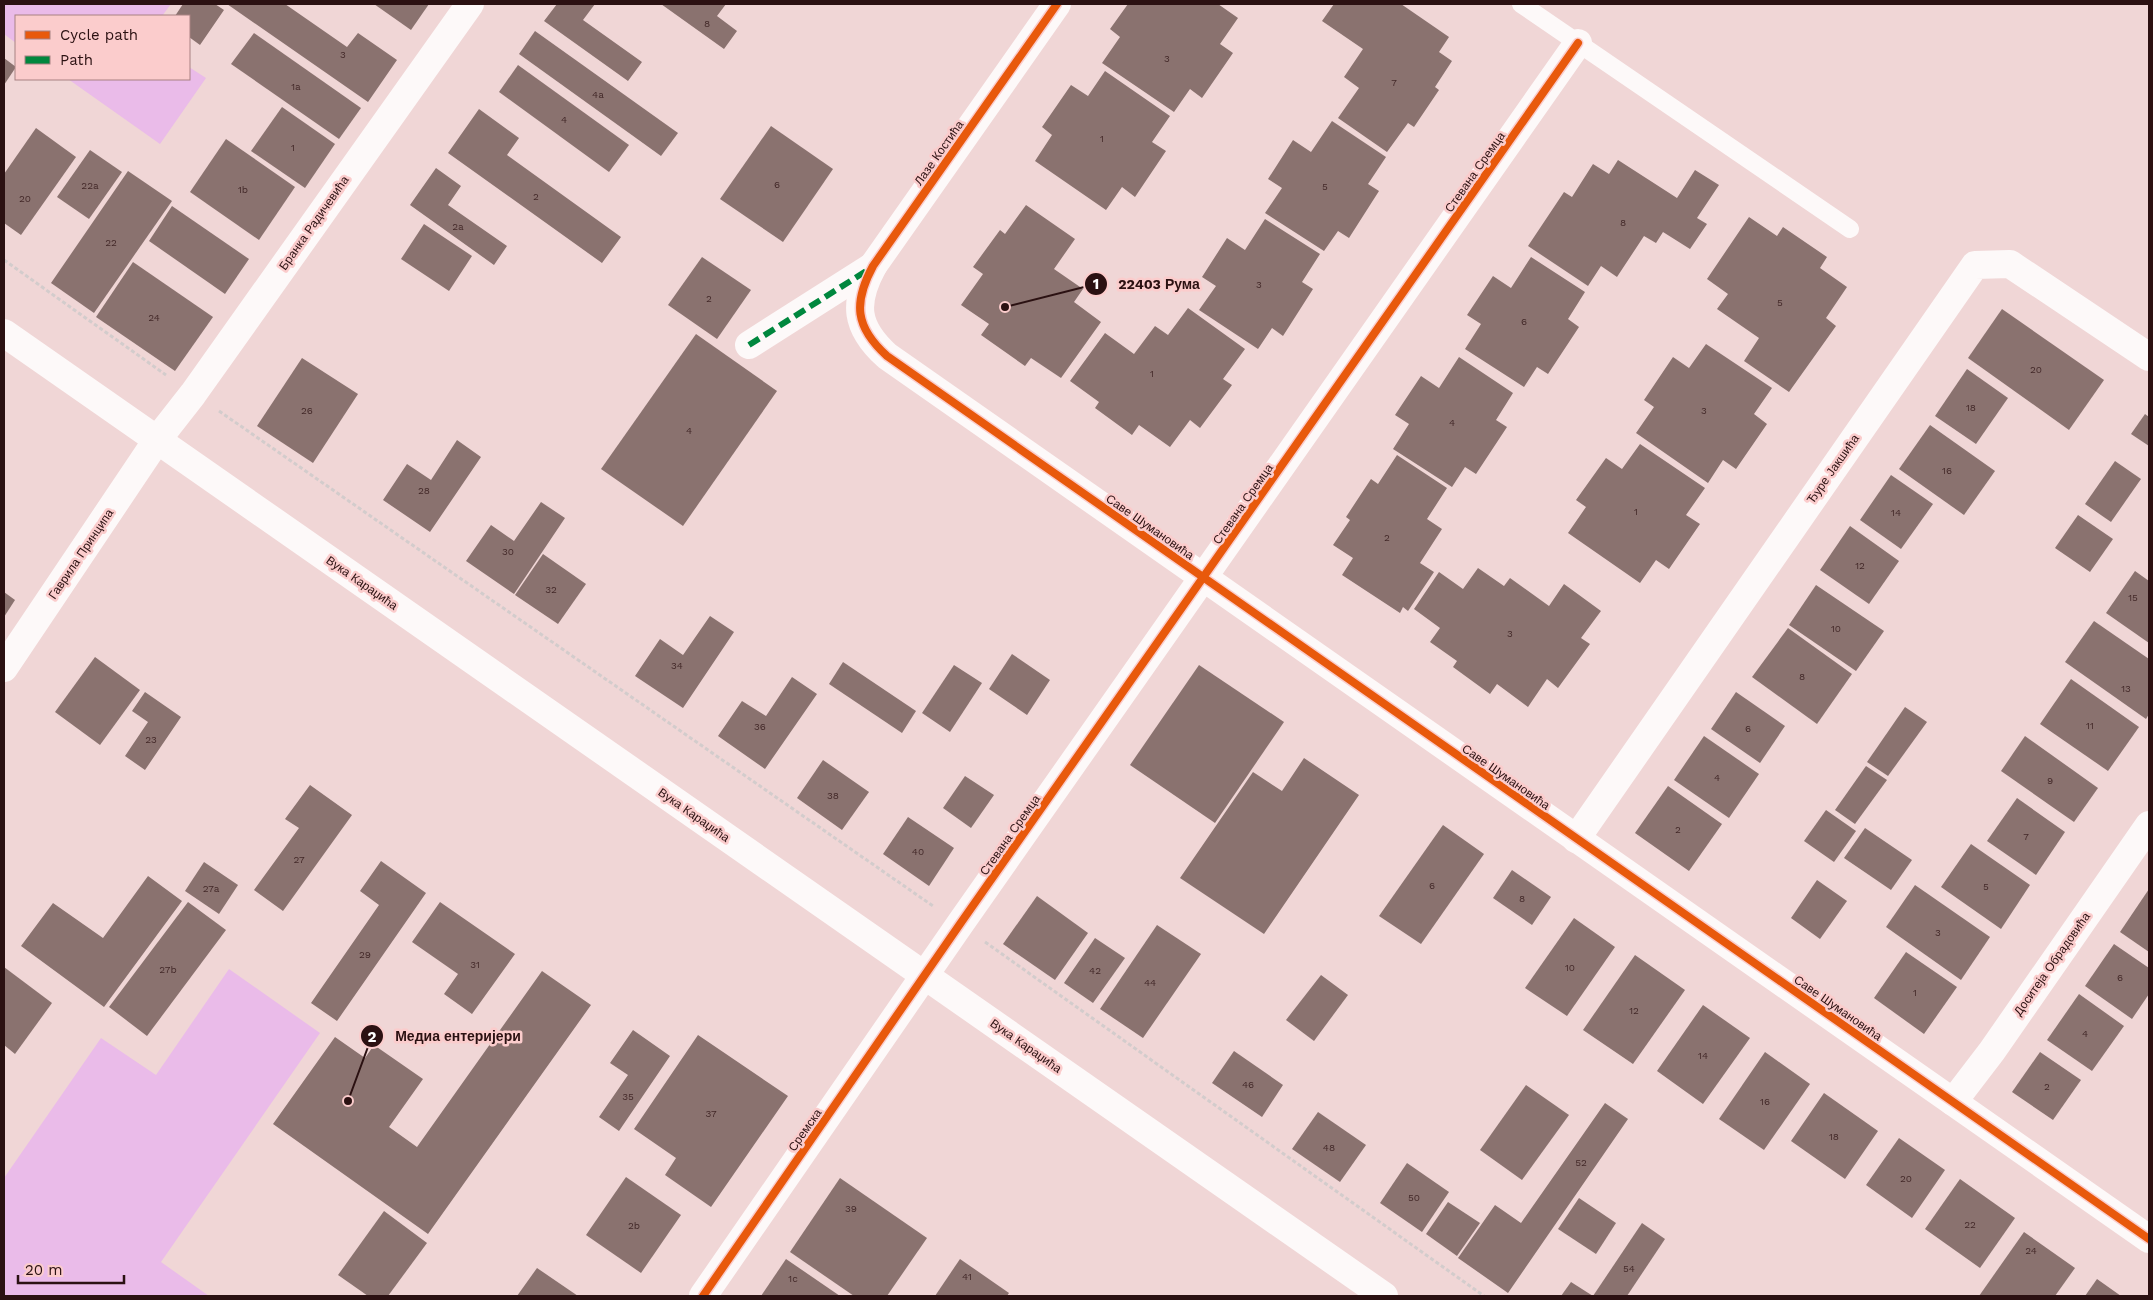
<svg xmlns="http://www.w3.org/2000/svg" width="2153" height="1300" font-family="'Work Sans',sans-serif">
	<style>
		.green { fill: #eabbe9 }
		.building { fill: #8a726f }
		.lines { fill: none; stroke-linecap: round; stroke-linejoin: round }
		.path { stroke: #d3cccc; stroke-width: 3; stroke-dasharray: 4 2.5; stroke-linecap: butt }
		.lane { stroke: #fdf9f9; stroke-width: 18 }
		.street { stroke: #fdf9f9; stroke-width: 28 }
		.secondary { stroke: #fdf9f9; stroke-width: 28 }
		.quiet { stroke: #00873e; stroke-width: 6; stroke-dasharray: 12 6; stroke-linecap: butt }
		.cycleway-casing { stroke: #fbcccc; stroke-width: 11 }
		.cycleway { stroke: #e8590c; stroke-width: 8 }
		.labels { text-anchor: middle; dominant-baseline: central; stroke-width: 5; stroke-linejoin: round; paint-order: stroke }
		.number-label { font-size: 10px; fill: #432929 }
		.street-label { font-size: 12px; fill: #2b1112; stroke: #fbcccc }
		.leader { fill: none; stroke: #2b1112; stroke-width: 2 }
		.callout-dot { fill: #2b1112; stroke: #fbcccc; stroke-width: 2 }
		.mark-label { font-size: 15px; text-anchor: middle; font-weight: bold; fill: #fff }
		.callout-label { font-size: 14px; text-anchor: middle; font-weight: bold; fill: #2b1112; stroke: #fbcccc; stroke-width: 5; stroke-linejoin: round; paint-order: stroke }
	</style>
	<rect width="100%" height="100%" fill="#f0d6d6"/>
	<g class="green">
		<polygon points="4,4 171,4 162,16 16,16 16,43 4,34"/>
		<polygon points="189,67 206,78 160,144 68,79 189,79"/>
		<polygon points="229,969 320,1033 161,1262 209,1296 4,1296 4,1178 101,1038 156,1075"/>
	</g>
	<g class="building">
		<polygon points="183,4 215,4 224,10 200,45 189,37 189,16 175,16"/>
		<polygon points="227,4 285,4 347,47 358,33 397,60 368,102"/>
		<polygon points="374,4 429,4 411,30"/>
		<polygon points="557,4 595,4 583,20 642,62 628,81 544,21"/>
		<polygon points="661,4 726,4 717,16 737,31 724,49"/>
		<polygon points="1128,4 1218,4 1238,18 1220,44 1233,53 1202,98 1190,89 1174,112 1102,63 1120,37 1110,29"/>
		<polygon points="1334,4 1401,4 1449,37 1439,52 1452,61 1435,87 1439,90 1414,127 1408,123 1387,152 1338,118 1359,88 1344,77 1363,49 1322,21"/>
		<polygon points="535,31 678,133 661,156 519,54"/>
		<polygon points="254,33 361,108 339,139 231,64"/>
		<polygon points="4,58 16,67 4,85"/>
		<polygon points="518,65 629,145 609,172 499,92"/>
		<polygon points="1105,71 1170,116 1152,142 1166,151 1135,197 1122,187 1106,210 1035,161 1052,135 1042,127 1071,85 1088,96"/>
		<polygon points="282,107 335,144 305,188 251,151"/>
		<polygon points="479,109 519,138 507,155 621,237 602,263 448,153"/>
		<polygon points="1332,121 1386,157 1368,184 1379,191 1349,238 1338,231 1324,251 1265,213 1282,188 1268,179 1293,140 1311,152"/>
		<polygon points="771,126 833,169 783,242 720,199"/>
		<polygon points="36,128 76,157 21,235 4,223 4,174"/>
		<polygon points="226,139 295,187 259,240 190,192"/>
		<polygon points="90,150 122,172 89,219 57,197"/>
		<polygon points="1618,160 1677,198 1695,170 1719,185 1697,218 1707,224 1690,249 1663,232 1656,243 1644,236 1617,277 1601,266 1588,286 1528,246 1564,192 1572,197 1593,164 1609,174"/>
		<polygon points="436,168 461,186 448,205 507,246 494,265 410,205"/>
		<polygon points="128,171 172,201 94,313 51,283"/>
		<polygon points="1026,205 1075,239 1054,269 1083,289 1074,302 1101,322 1061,378 1031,358 1025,366 981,335 989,324 961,305 983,274 973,267 1000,230 1005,234"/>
		<polygon points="172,206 249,259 225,294 149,241"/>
		<polygon points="1749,217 1777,236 1783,227 1827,257 1820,268 1847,287 1826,318 1836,326 1789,392 1744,361 1759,338 1717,309 1728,294 1707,279"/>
		<polygon points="1265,219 1320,254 1302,282 1313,289 1283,336 1272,328 1258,349 1199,310 1216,286 1202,277 1227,238 1245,250"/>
		<polygon points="424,224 472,256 449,291 401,259"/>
		<polygon points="702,257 751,290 717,339 668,305"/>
		<polygon points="1531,257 1585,292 1568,319 1579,327 1548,374 1537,367 1524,387 1465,349 1481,324 1467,315 1493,276 1511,288"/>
		<polygon points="133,262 213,317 175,371 96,317"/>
		<polygon points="1188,308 1245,349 1223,379 1232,385 1200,428 1190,420 1170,447 1139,425 1132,435 1095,408 1099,402 1070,381 1105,333 1134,354 1155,326 1168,335"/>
		<polygon points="2002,309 2104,380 2069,430 1968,358"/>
		<polygon points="696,334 777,391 683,526 601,469"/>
		<polygon points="1706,344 1772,388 1754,414 1767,424 1736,469 1723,460 1708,483 1636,433 1654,407 1644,400 1673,357 1689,368"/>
		<polygon points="1459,357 1513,393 1496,420 1507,427 1476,474 1465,467 1452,487 1393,449 1409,424 1395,415 1421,376 1439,388"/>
		<polygon points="302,358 358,394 313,463 257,426"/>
		<polygon points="1967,369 2008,398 1976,444 1935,416"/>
		<polygon points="2145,414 2149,417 2149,446 2131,434"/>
		<polygon points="1930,425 1995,471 1964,515 1899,469"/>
		<polygon points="457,440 481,457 430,532 383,500 407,464 431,480"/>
		<polygon points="1640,444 1705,488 1686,515 1700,524 1669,569 1656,560 1640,583 1568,533 1586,507 1576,500 1606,458 1622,469"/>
		<polygon points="1397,455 1447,488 1427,519 1442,529 1420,563 1434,572 1408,611 1403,607 1400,613 1342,575 1353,558 1333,545 1350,520 1346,517 1371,479 1378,484"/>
		<polygon points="2115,461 2141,479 2111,522 2085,504"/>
		<polygon points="1891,475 1933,504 1901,549 1860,520"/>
		<polygon points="541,502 565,518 514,594 466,561 491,525 514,541"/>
		<polygon points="2078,515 2113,539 2090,572 2055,548"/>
		<polygon points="1850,526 1899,561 1869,604 1820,570"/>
		<polygon points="543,554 586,584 558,624 515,595"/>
		<polygon points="1478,568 1504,586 1510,578 1549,606 1564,584 1601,611 1581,638 1590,644 1558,688 1547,679 1528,707 1497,684 1490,694 1453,667 1457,661 1430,642 1440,628 1414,609 1439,572 1463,589"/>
		<polygon points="2135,571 2149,581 2149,643 2106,613"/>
		<polygon points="1816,585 1884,631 1856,671 1789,625"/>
		<polygon points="4,592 15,600 4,617"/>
		<polygon points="710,616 734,632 683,708 635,676 660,639 683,655"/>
		<polygon points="2094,621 2149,659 2149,714 2146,719 2065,662"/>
		<polygon points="1788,628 1852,674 1817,724 1752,677"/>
		<polygon points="1012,654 1050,680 1027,715 989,689"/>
		<polygon points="95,657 140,690 100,745 55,712"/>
		<polygon points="843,662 916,711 902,733 829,684"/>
		<polygon points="954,665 982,683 950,732 922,713"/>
		<polygon points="1199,665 1284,722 1215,823 1130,765"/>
		<polygon points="792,677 817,694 765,769 718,736 742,701 766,716"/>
		<polygon points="2071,679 2139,727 2108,771 2040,724"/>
		<polygon points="145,692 181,717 145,770 125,756 148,722 132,711"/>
		<polygon points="1736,692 1785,726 1760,763 1711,729"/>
		<polygon points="1905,707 1927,722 1888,776 1867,762"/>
		<polygon points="1704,736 1759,774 1729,818 1674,780"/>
		<polygon points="2025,736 2098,788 2074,822 2001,771"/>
		<polygon points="1304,758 1359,795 1264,934 1180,878 1253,772 1282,791"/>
		<polygon points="823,760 869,792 842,830 797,798"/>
		<polygon points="1866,766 1887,780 1855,824 1835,810"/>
		<polygon points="965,776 994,795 971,828 943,808"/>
		<polygon points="310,785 352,815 283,911 254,890 299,828 285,819"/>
		<polygon points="1668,786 1722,824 1689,871 1635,833"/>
		<polygon points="2017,798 2065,832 2036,875 1987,841"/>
		<polygon points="1826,810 1856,831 1834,862 1804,841"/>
		<polygon points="908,817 954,848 929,886 883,854"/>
		<polygon points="1443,825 1484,854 1421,944 1379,916"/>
		<polygon points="1865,828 1912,860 1891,890 1844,858"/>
		<polygon points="1971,844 2030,885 2001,929 1941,887"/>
		<polygon points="381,861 426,893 337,1021 311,1003 379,905 360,891"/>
		<polygon points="204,862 238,885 219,914 185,891"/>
		<polygon points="1512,870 1551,897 1532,925 1493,898"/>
		<polygon points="148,876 182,901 104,1007 21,946 53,903 103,938"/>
		<polygon points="1817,880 1847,901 1820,939 1791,918"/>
		<polygon points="1915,885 1990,937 1961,980 1886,927"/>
		<polygon points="2149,889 2149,952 2120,932"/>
		<polygon points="1037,896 1088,933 1055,980 1003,944"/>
		<polygon points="188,902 226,930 147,1036 109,1007"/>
		<polygon points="440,902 515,954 472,1014 444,994 458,974 412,942"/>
		<polygon points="1574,918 1615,947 1567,1016 1525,988"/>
		<polygon points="1157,925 1201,954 1143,1038 1100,1009"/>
		<polygon points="1095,938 1125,958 1093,1003 1064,983"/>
		<polygon points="2114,944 2149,968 2149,994 2132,1019 2085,986"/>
		<polygon points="1906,952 1957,987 1924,1034 1874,998"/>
		<polygon points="1635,955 1685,990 1633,1064 1583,1030"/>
		<polygon points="4,967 52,1003 15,1054 4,1045"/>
		<polygon points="542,971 591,1005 428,1234 273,1124 335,1037 365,1058 374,1045 423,1079 389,1127 417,1147"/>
		<polygon points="1321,975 1348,995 1314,1041 1286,1020"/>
		<polygon points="2079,994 2124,1026 2092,1071 2047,1040"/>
		<polygon points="1703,1005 1750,1038 1703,1104 1657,1071"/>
		<polygon points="633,1030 670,1056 619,1131 599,1117 628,1075 610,1063"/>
		<polygon points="698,1035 788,1096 711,1207 665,1175 676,1158 634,1129"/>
		<polygon points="1234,1051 1283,1085 1262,1117 1212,1083"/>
		<polygon points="1765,1052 1810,1084 1764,1150 1719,1119"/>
		<polygon points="2040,1052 2081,1080 2053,1120 2012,1092"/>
		<polygon points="1526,1085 1569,1115 1522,1180 1480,1150"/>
		<polygon points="1824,1093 1878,1131 1845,1179 1791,1141"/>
		<polygon points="1605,1103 1628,1119 1508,1293 1458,1258 1495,1205 1521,1223"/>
		<polygon points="1318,1112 1366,1145 1340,1182 1292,1149"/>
		<polygon points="1899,1138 1945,1170 1912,1218 1866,1185"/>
		<polygon points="1407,1163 1449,1192 1422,1232 1380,1203"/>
		<polygon points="626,1177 681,1215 641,1273 586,1235"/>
		<polygon points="840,1178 927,1238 887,1296 854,1296 790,1252"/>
		<polygon points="1960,1179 2015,1218 1980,1268 1925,1229"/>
		<polygon points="1579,1198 1616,1223 1596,1254 1558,1229"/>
		<polygon points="1448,1202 1480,1223 1457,1256 1426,1234"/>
		<polygon points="384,1211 427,1243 388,1296 368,1296 338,1275"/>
		<polygon points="1642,1223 1665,1239 1627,1296 1593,1296"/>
		<polygon points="2024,1232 2075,1268 2055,1296 1979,1296"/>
		<polygon points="786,1259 840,1296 761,1296"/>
		<polygon points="960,1259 1009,1293 1007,1296 935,1296"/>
		<polygon points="537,1268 578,1296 517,1296"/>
		<polygon points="2097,1279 2121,1296 2085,1296"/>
		<polygon points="1571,1282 1593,1296 1561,1296"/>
	</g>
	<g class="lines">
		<g class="path">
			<polyline points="4,260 166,375"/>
			<polyline points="219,411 933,906"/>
			<polyline points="985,942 1484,1296"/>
		</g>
		<polyline class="lane" points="1521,4 1850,229"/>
		<g class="street">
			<path d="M1057,4l-184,262c-20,37 -18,61 14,90l1262,883"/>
			<polyline points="749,345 873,266"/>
			<polyline points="4,668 157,440 193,394 470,4"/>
			<polyline points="1576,839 1975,265 2010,264 2149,357"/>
			<polyline points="1953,1102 1992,1051 2149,825"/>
			<polyline points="703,1296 960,924 1578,43"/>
		</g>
		<polyline class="secondary" points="4,333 1384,1296"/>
		<polyline class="quiet" points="749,345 871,268"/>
		<g class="cycleway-casing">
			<g id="cycleway">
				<path d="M1057,4l-184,262c-20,37 -18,61 14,90l1262,883"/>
				<polyline points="703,1296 960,924 1578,43"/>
			</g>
		</g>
		<use href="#cycleway" class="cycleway"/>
	</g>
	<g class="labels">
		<g class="number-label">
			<text x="707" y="23">8</text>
			<text x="343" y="54">3</text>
			<text x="1167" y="58">3</text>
			<text x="1394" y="82">7</text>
			<text x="296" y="86">1a</text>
			<text x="598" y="94">4a</text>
			<text x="564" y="119">4</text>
			<text x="1102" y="138">1</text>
			<text x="293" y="147">1</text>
			<text x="777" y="184">6</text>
			<text x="90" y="185">22a</text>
			<text x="1325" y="186">5</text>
			<text x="243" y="189">1b</text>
			<text x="536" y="196">2</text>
			<text x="25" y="198">20</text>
			<text x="1623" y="222">8</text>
			<text x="458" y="226">2a</text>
			<text x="111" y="242">22</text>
			<text x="1259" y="284">3</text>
			<text x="709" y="298">2</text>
			<text x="1780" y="302">5</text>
			<text x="154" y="317">24</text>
			<text x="1524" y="321">6</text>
			<text x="2036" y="369">20</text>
			<text x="1152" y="373">1</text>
			<text x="1971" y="407">18</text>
			<text x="307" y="410">26</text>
			<text x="1704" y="410">3</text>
			<text x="1452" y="422">4</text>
			<text x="689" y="430">4</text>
			<text x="1947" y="470">16</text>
			<text x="424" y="490">28</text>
			<text x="1636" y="511">1</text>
			<text x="1896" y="512">14</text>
			<text x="1387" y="537">2</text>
			<text x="508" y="551">30</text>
			<text x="1860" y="565">12</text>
			<text x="551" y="589">32</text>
			<text x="2133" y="597">15</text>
			<text x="1836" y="628">10</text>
			<text x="1510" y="633">3</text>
			<text x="677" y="665">34</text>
			<text x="1802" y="676">8</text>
			<text x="2126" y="688">13</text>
			<text x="2090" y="725">11</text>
			<text x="760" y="726">36</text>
			<text x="1748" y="728">6</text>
			<text x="151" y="739">23</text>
			<text x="1717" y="777">4</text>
			<text x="2050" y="780">9</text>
			<text x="833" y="795">38</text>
			<text x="1678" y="829">2</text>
			<text x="2026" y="836">7</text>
			<text x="918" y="851">40</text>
			<text x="299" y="859">27</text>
			<text x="1432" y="885">6</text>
			<text x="1986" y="886">5</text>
			<text x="211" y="888">27a</text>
			<text x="1522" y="898">8</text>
			<text x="1938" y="932">3</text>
			<text x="365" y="954">29</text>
			<text x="475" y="964">31</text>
			<text x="1570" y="967">10</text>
			<text x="168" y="969">27b</text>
			<text x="1095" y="970">42</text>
			<text x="2120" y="977">6</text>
			<text x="1150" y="982">44</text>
			<text x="1915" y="992">1</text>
			<text x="1634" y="1010">12</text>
			<text x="2085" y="1033">4</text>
			<text x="1703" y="1055">14</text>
			<text x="1248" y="1084">46</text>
			<text x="2047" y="1086">2</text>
			<text x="628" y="1096">35</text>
			<text x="1765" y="1101">16</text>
			<text x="711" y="1113">37</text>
			<text x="1834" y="1136">18</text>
			<text x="1329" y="1147">48</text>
			<text x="1581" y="1162">52</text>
			<text x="1906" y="1178">20</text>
			<text x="1414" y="1197">50</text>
			<text x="851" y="1208">39</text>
			<text x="1970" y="1224">22</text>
			<text x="634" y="1225">2b</text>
			<text x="2031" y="1250">24</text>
			<text x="1629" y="1268">54</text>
			<text x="967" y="1276">41</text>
			<text x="793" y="1278">1c</text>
		</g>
		<g class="street-label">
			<text transform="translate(939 153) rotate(-55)">Лазе Костића</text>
			<text transform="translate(1475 172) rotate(-55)">Стевана Сремца</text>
			<text transform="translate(314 223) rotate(-55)">Бранка Радичевића</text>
			<text transform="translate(1833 469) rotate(-55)">Ђуре Јакшића</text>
			<text transform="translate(1243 504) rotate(-55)">Стевана Сремца</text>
			<text transform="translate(1150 527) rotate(35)">Саве Шумановића</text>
			<text transform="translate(81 554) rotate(-56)">Гаврила Принципа</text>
			<text transform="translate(362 583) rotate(35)">Вука Караџића</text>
			<text transform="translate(1506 777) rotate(35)">Саве Шумановића</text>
			<text transform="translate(694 815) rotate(35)">Вука Караџића</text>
			<text transform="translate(1010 835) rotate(-55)">Стевана Сремца</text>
			<text transform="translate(2052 964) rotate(-55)">Доситеја Обрадовића</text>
			<text transform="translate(1838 1008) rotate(35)">Саве Шумановића</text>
			<text transform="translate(1026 1046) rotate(35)">Вука Караџића</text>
			<text transform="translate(805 1130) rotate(-55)">Сремска</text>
		</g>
	</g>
	<path class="leader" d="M1005 307L1096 284M348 1101L372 1036"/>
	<g class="callout-dot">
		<circle cx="1005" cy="307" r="5"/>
		<circle cx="348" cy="1101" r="5"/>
		<circle cx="1096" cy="284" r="12"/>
		<circle cx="372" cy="1036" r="12"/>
	</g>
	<g class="mark-label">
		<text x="1096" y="289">1</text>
		<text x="372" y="1042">2</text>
	</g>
	<g class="callout-label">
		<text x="1159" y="289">22403 Рума</text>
		<text x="458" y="1041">Медиа ентеријери</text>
	</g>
	<rect width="2153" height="1300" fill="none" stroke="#2b1112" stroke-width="10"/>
	<rect x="15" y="15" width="175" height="65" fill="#fbcccc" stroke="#a88182"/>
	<rect x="25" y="31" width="25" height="8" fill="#e8590c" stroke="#a88182"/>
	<text x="60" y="40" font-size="15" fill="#2b1112">Cycle path</text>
	<rect x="25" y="56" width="25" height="8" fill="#00873e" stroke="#a88182"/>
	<text x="60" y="65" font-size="15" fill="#2b1112">Path</text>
	<path d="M18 1275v8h106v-8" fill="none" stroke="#2b1112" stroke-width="2.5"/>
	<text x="25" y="1275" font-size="15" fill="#2b1112" stroke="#fbcccc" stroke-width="4" paint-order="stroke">20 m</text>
</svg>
